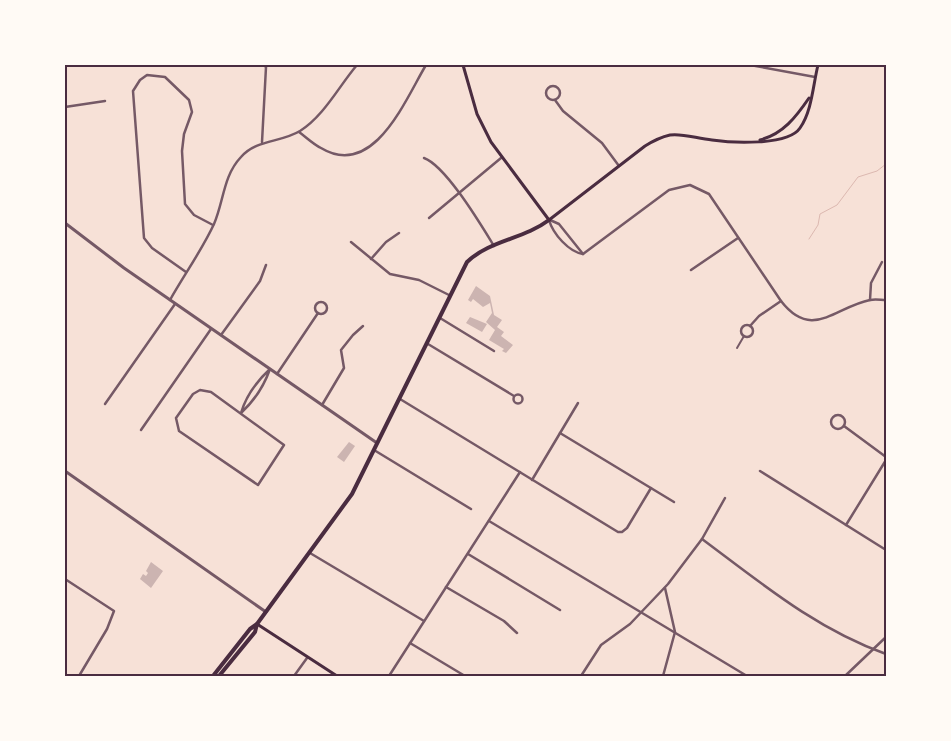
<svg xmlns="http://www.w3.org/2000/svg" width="951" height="741" font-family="Jost,sans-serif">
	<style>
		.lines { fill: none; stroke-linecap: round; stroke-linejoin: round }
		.stream { stroke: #dcb8b0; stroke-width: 1 }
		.building { fill: #ccb4b1 }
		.pedestrian { stroke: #755966; stroke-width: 2 }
		.minor { stroke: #755966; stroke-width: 2.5 }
		.tertiary { stroke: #755966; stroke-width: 3 }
		.secondary { stroke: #4a2c40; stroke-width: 3 }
		.primary { stroke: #4a2c40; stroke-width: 4 }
		.neatline { fill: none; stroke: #4a2c40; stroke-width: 2 }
	</style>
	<rect width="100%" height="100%" fill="#f7e1d7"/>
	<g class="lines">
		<polyline class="stream" points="809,239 818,225 820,214 837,205 858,177 877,171 886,164"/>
	</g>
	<g class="building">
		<polygon points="476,286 490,296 494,315 502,320 497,327 504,332 501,336 513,345 506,353 502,351 504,349 489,340 495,330 486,322 492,313 490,303 483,307 473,299 471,302 468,300"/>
		<polygon points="470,317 487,324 482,332 466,323"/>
		<polygon points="349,442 355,446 344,462 337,457"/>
		<polygon points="151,562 163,571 151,588 140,579 143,574 146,576 148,573 146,571"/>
	</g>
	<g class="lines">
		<polyline class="pedestrian" points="737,348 744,336"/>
		<g class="minor">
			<polyline points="750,65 815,77"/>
			<circle cx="553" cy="93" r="7"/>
			<polyline points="555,100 563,111 602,143 619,166"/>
			<polyline points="65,107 105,101"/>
			<path d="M299,132c7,5 14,12 22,16 53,32 85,-50 105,-83"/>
			<polyline points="262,142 266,67 264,65"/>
			<path d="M424,158c22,8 57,67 70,88"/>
			<polyline points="429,218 501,158"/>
			<path d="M549,220c4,14 20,32 34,34l86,-64 21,-5 19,9 72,107c31,40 54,6 89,-1 5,-1 11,0 16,0"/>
			<polyline points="550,220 559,224 583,254"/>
			<polyline points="351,242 390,274 419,280 449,295"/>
			<polyline points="371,259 386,242 399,233"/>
			<polyline points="691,270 738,238"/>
			<polyline points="186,272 152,248 144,238 133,91 140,80 147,75 165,77 189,100 192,112 184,134 182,151 185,204 194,215 213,225"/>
			<path d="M170,300c14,-25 32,-50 44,-76 10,-23 9,-48 27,-67 16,-18 39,-14 59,-26 24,-15 39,-45 57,-66"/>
			<polyline points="870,300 871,283 882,262"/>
			<circle cx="321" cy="308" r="6"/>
			<polyline points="440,318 494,351"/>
			<circle cx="747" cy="331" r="6"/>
			<polyline points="750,326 759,316 781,301"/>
			<polyline points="221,335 260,281 266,265"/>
			<polyline points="428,344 514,396"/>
			<path d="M270,369c-6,17 -16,32 -29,44 5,-17 16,-32 29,-44z"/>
			<polyline points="277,374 318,313"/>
			<polygon points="200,390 211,392 284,445 258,485 179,431 176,418 193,394"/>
			<circle cx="518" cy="399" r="4.5"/>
			<polyline points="400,399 618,532 622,532 627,528 651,488"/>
			<polyline points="105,404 175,304"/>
			<polyline points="322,405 344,368 341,350 353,335 363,326"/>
			<circle cx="838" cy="422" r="7"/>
			<polyline points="844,426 886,457"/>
			<polyline points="141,430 211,329"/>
			<polyline points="560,433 674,502"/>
			<polyline points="374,450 471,509"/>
			<polyline points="760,471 886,550"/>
			<polyline points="532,480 578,403"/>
			<polyline points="489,521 747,676"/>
			<polyline points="846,525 886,460"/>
			<path d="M702,539c59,44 114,90 184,115"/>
			<polyline points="310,553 424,621"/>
			<polyline points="468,554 560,610"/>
			<polyline points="65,579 114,611 107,629 79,676"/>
			<polyline points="446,587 504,621 517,633"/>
			<polyline points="410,643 465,676"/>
			<polyline points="294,676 307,658"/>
			<polyline points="389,676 520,472"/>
			<polyline points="581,676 601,645 630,624 668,584 702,539 725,498"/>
			<polyline points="663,676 675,632 665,588"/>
			<polyline points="845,676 886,637"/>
		</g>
		<g class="tertiary">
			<polyline points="65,223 124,268 377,443"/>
			<polyline points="65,471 266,612"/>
		</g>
		<g class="secondary">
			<path d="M463,65l14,49 14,28 58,78 96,-74c8,-5 16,-9 25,-11 13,-2 28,4 42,5 20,3 76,6 88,-12 12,-17 13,-43 18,-63"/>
			<path d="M760,140c23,-6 36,-23 49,-42"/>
			<polyline points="257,624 337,676"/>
		</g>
		<g class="primary">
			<path d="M213,676l37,-47 7,-5 95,-130 115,-232c23,-22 57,-23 82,-42"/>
			<polyline points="219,676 255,632 257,624"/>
		</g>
	</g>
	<rect width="951" height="741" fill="none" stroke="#fffaf5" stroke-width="132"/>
	<rect x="66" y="66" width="819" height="609" class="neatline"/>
</svg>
